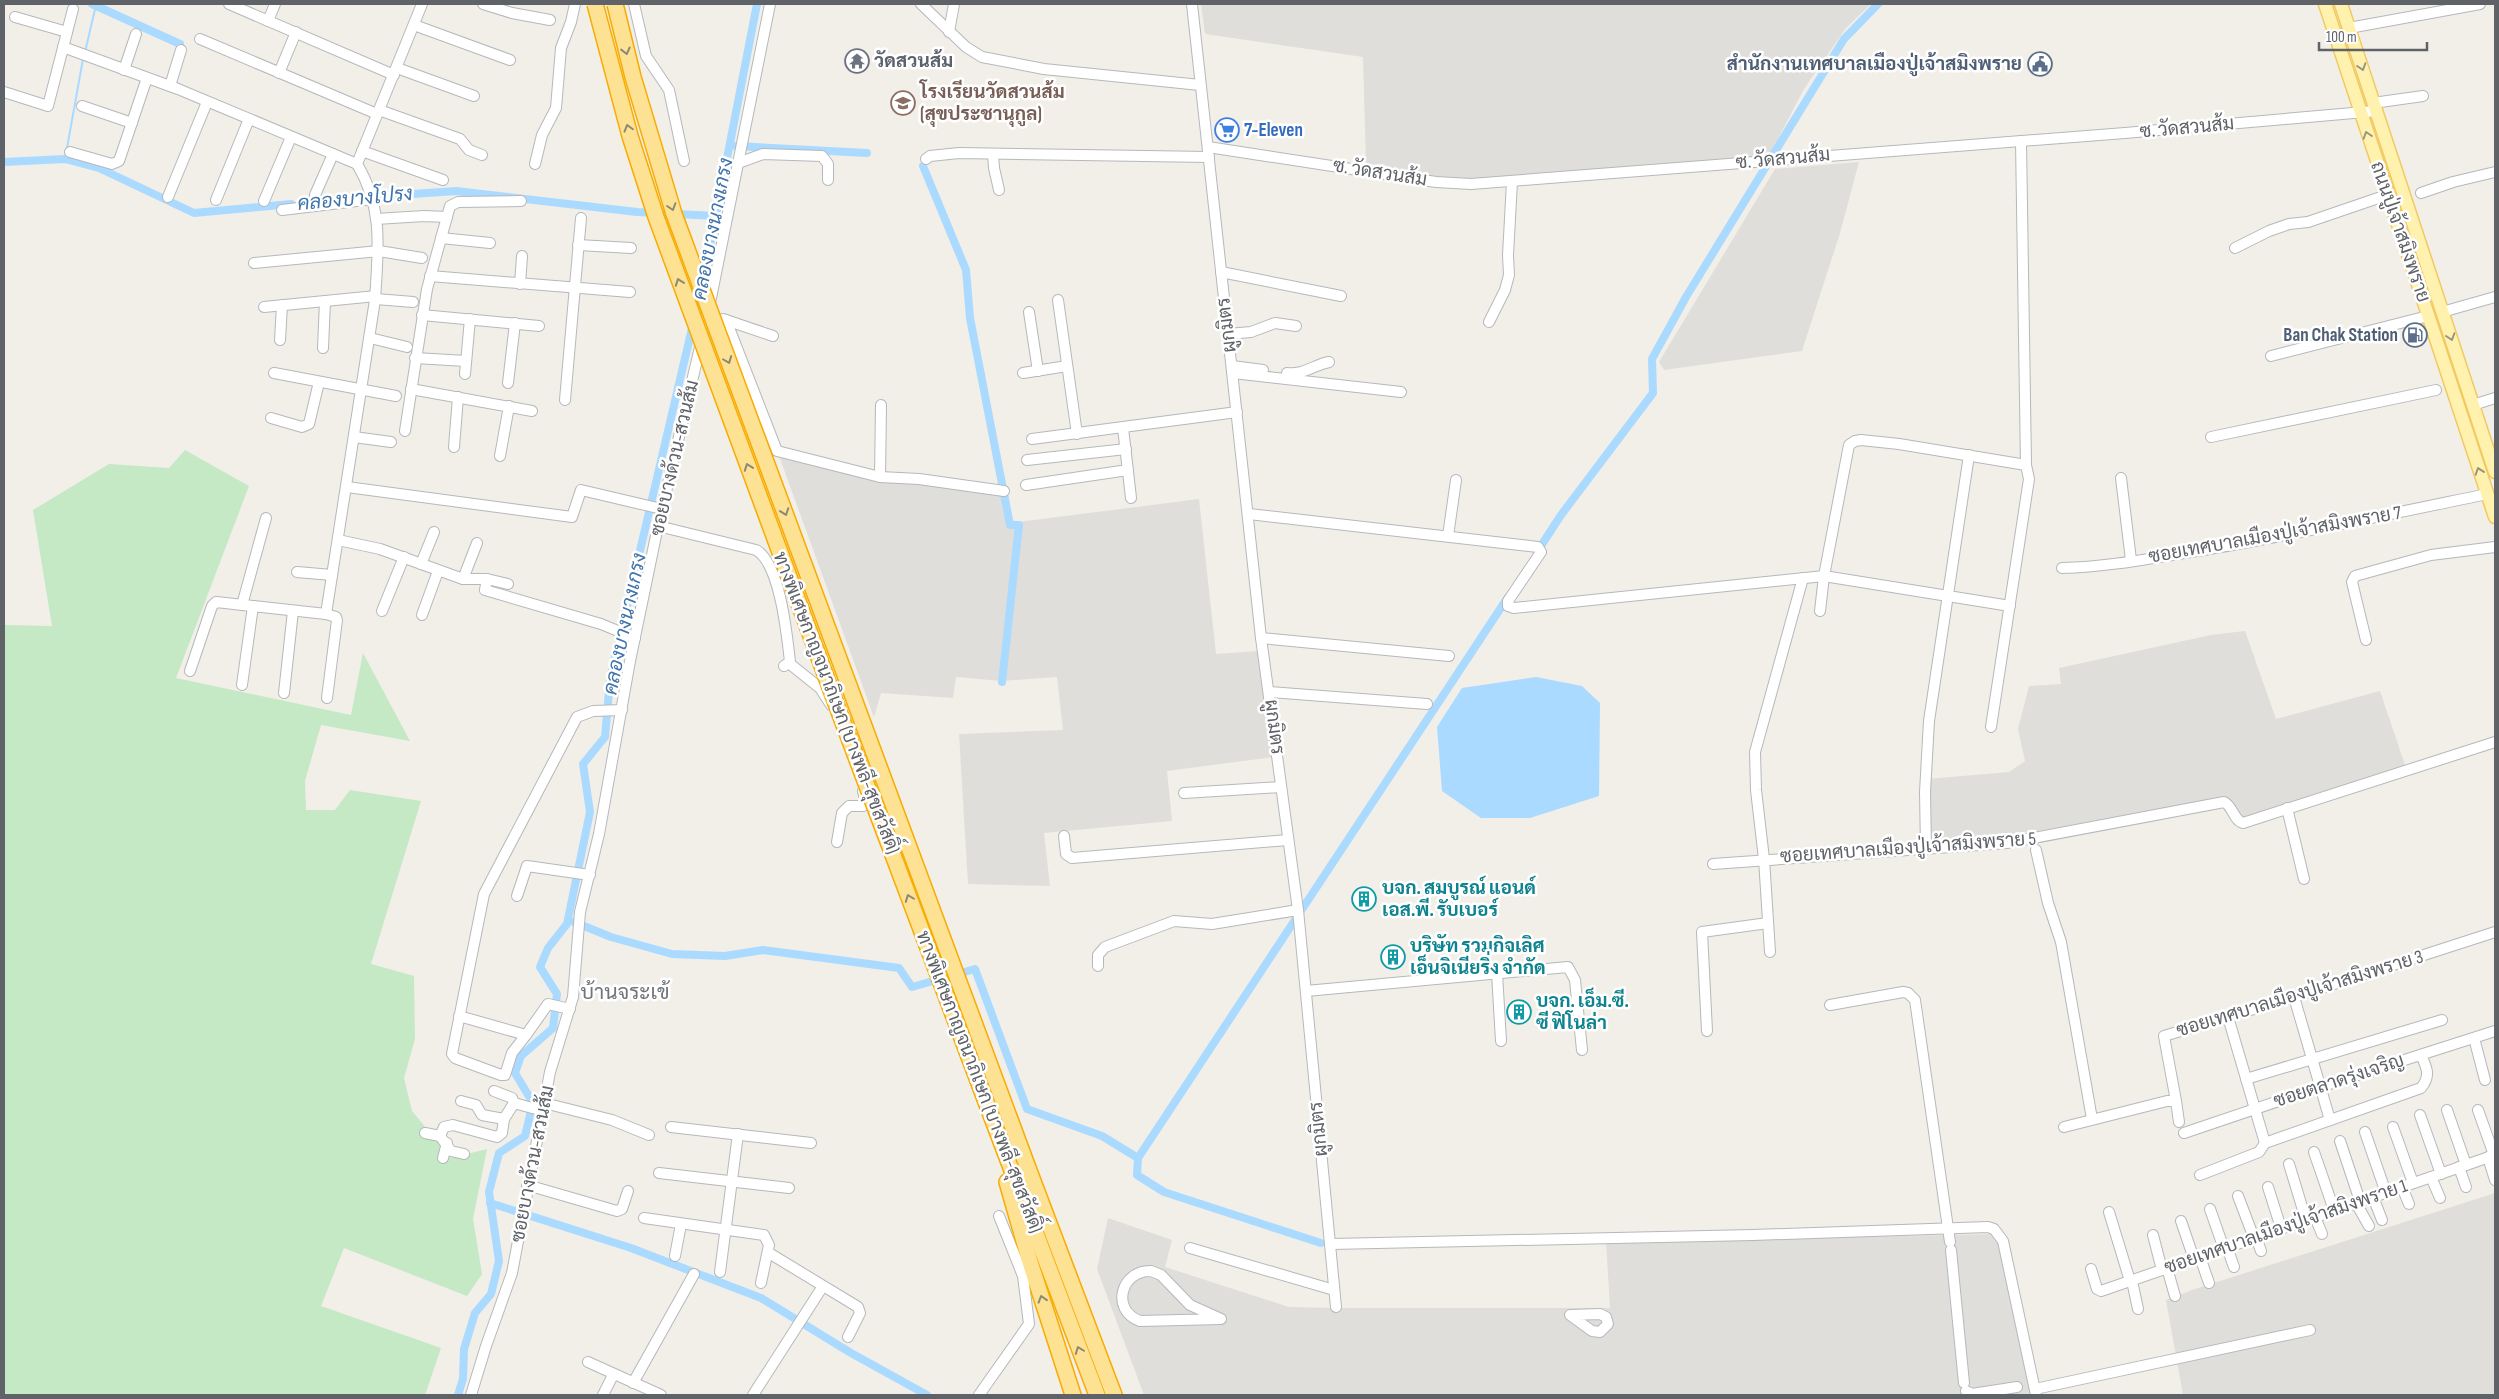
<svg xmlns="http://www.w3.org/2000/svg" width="2499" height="1399" font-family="'Sofia Sans Condensed',Sarabun,sans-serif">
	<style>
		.industrial { fill: #e0deda }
		.green { fill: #c5e8c5 }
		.water { fill: #aadaff }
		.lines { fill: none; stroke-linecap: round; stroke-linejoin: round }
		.stream { stroke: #aadaff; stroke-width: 2 }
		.canal { stroke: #aadaff; stroke-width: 8 }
		.minor-casing { stroke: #b5b8bc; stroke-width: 12 }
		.major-casing { stroke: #f2c960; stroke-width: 15 }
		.highway-casing { stroke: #f9ab00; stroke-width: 18 }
		.minor { stroke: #fff; stroke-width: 10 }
		.major { stroke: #fff2af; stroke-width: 12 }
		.highway { stroke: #fde293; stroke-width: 15 }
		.highway-bridge-casing { stroke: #f9ab00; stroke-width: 18; stroke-linecap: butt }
		.highway-bridge { stroke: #fde293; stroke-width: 15 }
		.oneway { stroke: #8e8975 }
		.oneway2 { stroke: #979581 }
		.labels { text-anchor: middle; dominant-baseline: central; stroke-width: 5; stroke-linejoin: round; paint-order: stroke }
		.worship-label { font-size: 19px; font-weight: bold; fill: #5b616d; stroke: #fff; text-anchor: start }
		.service-label { font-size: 19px; font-weight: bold; fill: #4e5e75; stroke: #fff; text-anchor: end }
		.education-label { font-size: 19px; font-weight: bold; fill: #785e54; stroke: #fff; text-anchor: start }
		.street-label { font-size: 19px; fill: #5f6368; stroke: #fff }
		.shop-label { font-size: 19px; font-weight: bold; fill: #366cbe; stroke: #fff; text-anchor: start }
		.culture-label { font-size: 19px; font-weight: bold; fill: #0d838f; stroke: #fff; text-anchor: start }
		.water-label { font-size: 20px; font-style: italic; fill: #4174aa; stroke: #fff }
		.quarter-label { font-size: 21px; fill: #70757a; stroke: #fff }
	</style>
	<rect width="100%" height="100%" fill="#f1efe8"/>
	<g class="industrial">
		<polygon points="1201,4 1871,4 1846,28 1804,89 1769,156 1483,182 1444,178 1366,163 1363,57 1205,34"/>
		<polygon points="1859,162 1840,233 1802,351 1664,370 1659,362 1775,169"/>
		<polygon points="779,456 1004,496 1011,523 1199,499 1216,654 1259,651 1273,757 1167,771 1172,821 1044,833 1050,886 968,884 959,734 1063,730 1057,677 1001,681 956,677 953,698 881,693 874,717"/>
		<polygon points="2245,631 2276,719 2380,691 2406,768 2233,823 2221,798 2028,833 2024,838 1928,846 1927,779 2009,772 2025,761 2018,729 2029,686 2061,684 2059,668 2211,635"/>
		<polygon points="2495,1193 2495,1395 2183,1395 2166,1300 2192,1290"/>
		<polygon points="1108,1218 1172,1240 1165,1267 1289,1307 1338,1308 1610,1308 1606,1242 1997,1234 2033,1395 1144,1395 1097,1269"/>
	</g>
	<polygon class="green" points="185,450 249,486 176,678 351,715 363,653 410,741 321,725 305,781 306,810 335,810 350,790 421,801 371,964 414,976 415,1039 404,1078 412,1111 451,1158 487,1149 473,1219 482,1274 467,1296 344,1248 321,1306 441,1348 425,1395 4,1395 4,625 52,626 33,510 109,464 169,468"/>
	<polygon class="water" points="1536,677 1582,686 1600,703 1599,796 1530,818 1481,818 1442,791 1437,727 1462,688"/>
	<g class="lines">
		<g class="stream">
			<polyline points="85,52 96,5"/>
			<polyline points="65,159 83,59"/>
		</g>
		<g class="canal">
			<polyline points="92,4 180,44"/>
			<polyline points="736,146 867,153"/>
			<polyline points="4,162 65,159 99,168 194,213 291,204"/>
			<polyline points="923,166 966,270 970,318 1010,525 1019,525 1002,682"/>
			<polyline points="369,197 456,191 637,212 716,216"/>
			<polyline points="703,282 757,4"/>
			<polyline points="1537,552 1561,515 1653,393 1652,359 1686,297 1844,39 1878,4"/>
			<polyline points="574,922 611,937 672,954 725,956 763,950 899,968 912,987 975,969 1027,1109 1102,1136 1138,1158"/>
			<polyline points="490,1203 631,1248 761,1298 851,1353 927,1395"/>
			<polyline points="1321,1243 1164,1192 1137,1175 1138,1158 1508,597"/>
			<polyline points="458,1395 463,1379 464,1349 475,1313 491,1294 499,1261 489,1192 499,1153 525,1136 533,1103 515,1073 521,1056 553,1028 557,994 540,967 548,948 567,924 590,812 583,764 605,737 610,679 700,294"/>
		</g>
		<g class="minor-casing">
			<g id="minor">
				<polyline points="229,4 394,75"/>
				<polyline points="483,4 512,13 550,20"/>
				<polyline points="634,4 646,56 669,90 684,161"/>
				<polyline points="921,4 966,47 982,57 1044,69 1200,85"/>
				<polyline points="1192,4 1261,638 1298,910 1336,1307"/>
				<polyline points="15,17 67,32"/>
				<polyline points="268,21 275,4"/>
				<polyline points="414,25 510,60"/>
				<polyline points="2349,28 2480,4"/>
				<polyline points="949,32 954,4"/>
				<polyline points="200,39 377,114"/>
				<polyline points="63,47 178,89 357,164"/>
				<polyline points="397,68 474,96"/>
				<polyline points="124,70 136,34"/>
				<polyline points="279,73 296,32"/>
				<polyline points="170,86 181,50"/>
				<polyline points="4,92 48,106 73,9"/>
				<polyline points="2373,103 2423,96"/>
				<polyline points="82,106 132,123"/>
				<polyline points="379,110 460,139 469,150 482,155"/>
				<polyline points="1208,147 1436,182 1471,184 2125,133 2376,111"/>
				<polyline points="362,151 443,180"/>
				<polyline points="70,152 112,164 119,161 147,78"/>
				<polyline points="993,154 994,168 999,190"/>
				<polyline points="926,159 930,156 959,153 1209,157"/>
				<polyline points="738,163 763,154 822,156 828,164 828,180"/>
				<polyline points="535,164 542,135 556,108 561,48 571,22 575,4"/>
				<polyline points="2421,193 2453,182 2495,172"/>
				<polyline points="315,195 333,154"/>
				<polyline points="168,197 207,102"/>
				<polyline points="216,200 249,119"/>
				<polyline points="264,201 291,137"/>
				<polyline points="282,210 373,199"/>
				<polyline points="376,219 424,216 447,217"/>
				<polyline points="441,238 490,243"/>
				<polyline points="578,245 631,248"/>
				<polyline points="2235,248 2269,231 2289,224 2308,222 2387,195"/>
				<polyline points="254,263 379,251 422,258"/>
				<polyline points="1221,272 1341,296"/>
				<polyline points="430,276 630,292"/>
				<polyline points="520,284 522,256"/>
				<polyline points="376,299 413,302"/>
				<polyline points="1058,300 1077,434"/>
				<polyline points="264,307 376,296"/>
				<polyline points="1029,312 1038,371"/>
				<polyline points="2442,312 2495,297"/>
				<polyline points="422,315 539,326"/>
				<polyline points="723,319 773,336"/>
				<polyline points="726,320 777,451 880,477 919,479 1004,491"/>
				<polyline points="1489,322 1505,290 1509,275 1508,255 1512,182"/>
				<polyline points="1228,334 1251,332 1275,323 1296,326"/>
				<polyline points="370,338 407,347"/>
				<polyline points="280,340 282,305"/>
				<polyline points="323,348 325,301"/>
				<polyline points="2271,356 2428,316"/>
				<polyline points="415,358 466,361"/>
				<polyline points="1232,366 1263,370"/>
				<polyline points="274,373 396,396"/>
				<polyline points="1023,373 1067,366"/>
				<polyline points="1233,373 1401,392"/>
				<path d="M1287,373c16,2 27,-8 42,-11"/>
				<polyline points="465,374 470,319"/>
				<polyline points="508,383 515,323"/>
				<polyline points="411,389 532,411"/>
				<polyline points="565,400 581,218"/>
				<polyline points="2473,405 2495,398"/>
				<polyline points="271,418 302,427 309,424 319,382"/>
				<polyline points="1123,428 1131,498"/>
				<polyline points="405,431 427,289 450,206 458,202 521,201"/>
				<polyline points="354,437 391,442"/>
				<polyline points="2211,437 2436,390"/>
				<polyline points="1032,439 1237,412"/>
				<polyline points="454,447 458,397"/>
				<polyline points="500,456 509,406"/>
				<polyline points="1027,460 1126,449"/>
				<polyline points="880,477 881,405"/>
				<polyline points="2121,478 2131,560"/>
				<polyline points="1026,485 1128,470"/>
				<polyline points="347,487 572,517 581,490 662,509"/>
				<polyline points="1249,514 1538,547 1541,552 1508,601 1508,606 1514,608 1824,576 2010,606"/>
				<path d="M658,526l98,24c24,13 31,85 34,112l-6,4"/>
				<polyline points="1448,536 1456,480"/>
				<polyline points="338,540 380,549 463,579 487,579 485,590 601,624 635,638"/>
				<polyline points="421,564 434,532"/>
				<path d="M2062,568c45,-1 91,-10 135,-17 97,-16 194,-37 290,-57"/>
				<polyline points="297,572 332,575"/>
				<polyline points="463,579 477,543"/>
				<polyline points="487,579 508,584"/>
				<polyline points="242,605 266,518"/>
				<polyline points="382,611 404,557"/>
				<polyline points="1820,611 1824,576 1849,445 1855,441 1861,440 1899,444 2026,465"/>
				<polyline points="326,614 336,617 337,620 327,698"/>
				<polyline points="422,615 438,571"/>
				<polyline points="1261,638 1449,656"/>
				<polyline points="2366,640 2352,582 2355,576 2431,555 2495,547"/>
				<polyline points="790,664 820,688 831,705"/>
				<path d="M190,671l22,-65 4,-4 110,12 49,-314c3,-50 9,-91 -18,-136l65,-160"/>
				<polyline points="242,685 253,606"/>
				<polyline points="1269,692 1427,704"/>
				<polyline points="284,693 293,611"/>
				<polyline points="1991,727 2029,479 2026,465 2021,141"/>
				<polyline points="1184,793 1281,787"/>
				<polyline points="2287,808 2304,879"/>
				<polyline points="1064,836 1066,854 1072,858 1288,840"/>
				<polyline points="837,842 842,813 849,806 863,806 866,804 863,791"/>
				<polyline points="1926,849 1925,792 1929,721 1969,455"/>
				<polyline points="2036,850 2048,903 2061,942 2092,1119"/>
				<path d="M1713,864l294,-21 217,-41c9,4 9,18 19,21l252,-81"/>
				<polyline points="517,896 527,866 590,875"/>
				<polyline points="1770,952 1764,859 1756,790 1755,752 1803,578"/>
				<polyline points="1098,966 1098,955 1105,947 1174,921 1212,924 1298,910"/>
				<polyline points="1497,973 1501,1041"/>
				<polyline points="1306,991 1568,967 1575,980 1582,1050"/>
				<polyline points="2294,997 2330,1120"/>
				<polyline points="1830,1005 1903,992 1908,993 1915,1000 1950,1242"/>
				<polyline points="459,1016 526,1035 512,1053 505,1075 501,1075 455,1058 452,1054 484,894 577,717 593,711 622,710"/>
				<polyline points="1707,1031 1702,932 1768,923"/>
				<polyline points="526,1035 548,1004 570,1009"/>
				<polyline points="2474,1038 2485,1080"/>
				<polyline points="2246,1079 2442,1020"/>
				<polyline points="494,1091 512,1098 514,1103"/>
				<polyline points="461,1101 476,1105 482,1115 504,1119"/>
				<polyline points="2176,1101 2179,1122"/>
				<polyline points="544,1103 612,1120 649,1135"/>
				<polyline points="2447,1110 2466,1165"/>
				<polyline points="2478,1110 2494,1155"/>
				<polyline points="2420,1115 2441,1174"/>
				<polyline points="671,1127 811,1143"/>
				<polyline points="2064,1127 2167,1101 2176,1101 2164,1036 2294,997 2495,932"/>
				<polyline points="2393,1127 2413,1183"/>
				<polyline points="2365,1132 2386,1193"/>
				<polyline points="425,1133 440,1136 444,1127 453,1125 497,1137 502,1133 504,1119 514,1103 543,1111"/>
				<polyline points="2184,1133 2320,1087 2495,1031"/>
				<polyline points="440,1136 451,1151 464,1154"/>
				<polyline points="2340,1141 2360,1201"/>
				<path d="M2265,1143l156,-55c10,-12 6,-20 0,-33"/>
				<polyline points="2314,1152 2334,1210"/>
				<polyline points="2488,1157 2495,1180"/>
				<polyline points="443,1158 447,1143"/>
				<polyline points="2289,1164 2306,1220"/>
				<polyline points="2459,1167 2466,1187"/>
				<polyline points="659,1173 789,1188"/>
				<polyline points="2200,1175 2259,1152 2265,1143 2228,1017"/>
				<polyline points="2431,1177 2440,1198"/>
				<polyline points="527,1185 617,1211 622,1209 628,1191"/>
				<polyline points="2268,1187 2281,1228"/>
				<polyline points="2402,1187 2409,1204"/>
				<polyline points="2238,1196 2254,1238"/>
				<polyline points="2373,1197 2382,1220"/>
				<polyline points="2356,1203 2369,1226"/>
				<polyline points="2210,1209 2224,1249"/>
				<polyline points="2109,1212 2130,1281"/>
				<polyline points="2315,1217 2322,1234"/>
				<polyline points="644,1218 764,1235 769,1245 761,1283"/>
				<polyline points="2181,1221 2194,1259"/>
				<polyline points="2153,1235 2162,1270"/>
				<polyline points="2256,1237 2261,1251"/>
				<polyline points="1331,1244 1753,1235 1988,1227 1994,1229 2003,1241 2036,1395"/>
				<polyline points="2227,1247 2234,1267"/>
				<polyline points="1190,1248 1334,1290"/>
				<polyline points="1951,1250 1964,1383"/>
				<polyline points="769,1253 858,1307 860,1313 848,1337"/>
				<polyline points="675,1256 681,1224"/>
				<polyline points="2200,1257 2209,1283"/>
				<polyline points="2167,1268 2175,1296"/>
				<polyline points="2091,1269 2097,1289 2101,1291 2495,1155"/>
				<path d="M1151,1271l10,4 29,30 31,14 -81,2c-30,-11 -19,-51 11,-50z"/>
				<polyline points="720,1272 738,1134"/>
				<polyline points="2132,1281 2138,1309"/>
				<polygon points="1600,1314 1606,1317 1608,1324 1600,1332 1592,1331 1570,1315"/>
				<polyline points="588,1362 661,1395"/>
				<polyline points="633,1383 694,1274"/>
				<polyline points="2035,1389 2310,1330"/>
				<polyline points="1966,1391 1972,1394 2017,1387"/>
				<polyline points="471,1395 486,1346 512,1273 550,1072 573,997 580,912 599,834 630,661 658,526 708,313 770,4"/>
				<polyline points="603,1395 613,1375"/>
				<polyline points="753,1395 823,1286"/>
				<polyline points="979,1395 1029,1324 1023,1276 999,1216"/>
			</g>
		</g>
		<g class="major-casing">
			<g id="major">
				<polyline points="2325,4 2495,517"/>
				<polyline points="2341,4 2495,472"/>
			</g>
		</g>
		<g class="highway-casing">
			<g id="highway">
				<polyline points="988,1107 1097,1395"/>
				<polyline points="1028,1168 1114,1395"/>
				<polyline points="1007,1182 1030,1262 1073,1395"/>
			</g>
		</g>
		<use href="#minor" class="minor"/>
		<use href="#major" class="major"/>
		<use href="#highway" class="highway"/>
		<g class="highway-bridge-casing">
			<g id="highway-bridge">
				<polyline points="595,4 630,136 656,217 838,709 988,1107"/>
				<polyline points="615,4 633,77 674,214 1028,1168"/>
			</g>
		</g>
		<use href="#highway-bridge" class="highway-bridge"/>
	</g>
	<defs><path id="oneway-chevron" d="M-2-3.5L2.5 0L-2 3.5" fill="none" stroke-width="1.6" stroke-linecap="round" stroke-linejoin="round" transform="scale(1.25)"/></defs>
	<g class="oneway">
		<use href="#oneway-chevron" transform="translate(626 51) rotate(76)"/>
		<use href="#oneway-chevron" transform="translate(628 128) rotate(-106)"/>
		<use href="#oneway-chevron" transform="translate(672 207) rotate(72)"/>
		<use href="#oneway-chevron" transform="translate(679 282) rotate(-110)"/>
		<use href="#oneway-chevron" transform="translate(728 360) rotate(69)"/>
		<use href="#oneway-chevron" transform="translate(748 467) rotate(-110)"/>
		<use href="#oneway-chevron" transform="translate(785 512) rotate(70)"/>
		<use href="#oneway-chevron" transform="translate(909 898) rotate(-111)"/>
		<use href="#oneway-chevron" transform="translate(1042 1299) rotate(-107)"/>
		<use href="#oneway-chevron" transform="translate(1079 1350) rotate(-111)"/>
	</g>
	<g class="oneway2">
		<use href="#oneway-chevron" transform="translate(2362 67) rotate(72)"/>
		<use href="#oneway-chevron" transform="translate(2367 135) rotate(-108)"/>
		<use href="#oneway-chevron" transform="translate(2451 337) rotate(72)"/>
		<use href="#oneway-chevron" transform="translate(2479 471) rotate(-109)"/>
	</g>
	<defs>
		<g id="temple-ring" transform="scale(1.25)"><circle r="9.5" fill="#fff" stroke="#6b7280" stroke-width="1.5"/><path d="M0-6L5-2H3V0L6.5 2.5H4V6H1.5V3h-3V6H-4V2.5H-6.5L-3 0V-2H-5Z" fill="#6b7280"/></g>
		<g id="civic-ring" transform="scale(1.25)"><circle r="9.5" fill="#fff" stroke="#5c6f8a" stroke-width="1.5"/><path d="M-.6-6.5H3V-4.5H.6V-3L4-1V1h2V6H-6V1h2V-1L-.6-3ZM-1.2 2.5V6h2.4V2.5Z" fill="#5c6f8a"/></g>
		<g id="school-ring" transform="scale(1.25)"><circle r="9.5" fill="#fff" stroke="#8d6e63" stroke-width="1.5"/><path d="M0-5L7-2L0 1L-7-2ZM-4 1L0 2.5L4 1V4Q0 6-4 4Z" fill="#8d6e63"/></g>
		<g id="supermarket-ring" transform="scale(1.25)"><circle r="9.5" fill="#fff" stroke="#3f7fe0" stroke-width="1.5"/><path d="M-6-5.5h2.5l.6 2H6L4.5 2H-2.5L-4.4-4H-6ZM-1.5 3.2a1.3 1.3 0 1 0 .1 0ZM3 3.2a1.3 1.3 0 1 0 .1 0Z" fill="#3f7fe0"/></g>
		<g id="fuel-ring" transform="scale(1.25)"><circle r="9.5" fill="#fff" stroke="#5c6f8a" stroke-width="1.5"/><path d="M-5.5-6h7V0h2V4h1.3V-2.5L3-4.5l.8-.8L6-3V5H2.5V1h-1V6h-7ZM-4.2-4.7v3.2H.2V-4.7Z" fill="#5c6f8a"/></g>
		<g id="building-ring" transform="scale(1.25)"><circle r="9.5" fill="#fff" stroke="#0f9aa8" stroke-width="1.5"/><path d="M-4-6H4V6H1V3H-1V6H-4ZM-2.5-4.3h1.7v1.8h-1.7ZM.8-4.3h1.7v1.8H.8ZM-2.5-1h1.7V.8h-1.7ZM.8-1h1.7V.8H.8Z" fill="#0f9aa8"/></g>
	</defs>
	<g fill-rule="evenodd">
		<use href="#temple-ring" x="857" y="61"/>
		<use href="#civic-ring" x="2040" y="64"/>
		<use href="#school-ring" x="903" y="103"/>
		<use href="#supermarket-ring" x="1227" y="130"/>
		<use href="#fuel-ring" x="2415" y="335"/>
		<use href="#building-ring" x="1364" y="899"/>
		<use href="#building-ring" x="1393" y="957"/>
		<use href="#building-ring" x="1519" y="1012"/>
	</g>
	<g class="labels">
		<g class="worship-label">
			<text x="874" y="61">วัดสวนส้ม</text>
		</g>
		<g class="service-label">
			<text x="2022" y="64">สำนักงานเทศบาลเมืองปู่เจ้าสมิงพราย</text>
			<text x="2398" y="335">Ban Chak Station</text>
		</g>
		<g class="education-label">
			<text x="920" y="92">โรงเรียนวัดสวนส้ม<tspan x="920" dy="22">(สุขประชานุกูล)</tspan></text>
		</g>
		<g class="street-label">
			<text transform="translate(2187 128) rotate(-5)">ซ. วัดสวนส้ม</text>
			<text transform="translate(1783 159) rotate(-5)">ซ. วัดสวนส้ม</text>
			<text transform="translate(1380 173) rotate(9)">ซ. วัดสวนส้ม</text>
			<text transform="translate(2400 232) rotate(71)">ถนนปู่เจ้าสมิงพราย</text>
			<text transform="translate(1227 325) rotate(-97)">ผูกมิตร</text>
			<text transform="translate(675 458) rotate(-77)">ซอยบางด้วน-สวนส้ม</text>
			<text transform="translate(2275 535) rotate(-10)">ซอยเทศบาลเมืองปู่เจ้าสมิงพราย 7</text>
			<text transform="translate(836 703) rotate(69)">ทางพิเศษกาญจนาภิเษก (บางพลี-สุขสวัสดิ์)</text>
			<text transform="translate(1274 727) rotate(83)">ผูกมิตร</text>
			<text transform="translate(1908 848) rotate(-4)">ซอยเทศบาลเมืองปู่เจ้าสมิงพราย 5</text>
			<text transform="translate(2300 994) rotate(-17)">ซอยเทศบาลเมืองปู่เจ้าสมิงพราย 3</text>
			<text transform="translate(2339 1081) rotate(-18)">ซอยตลาดรุ่งเจริญ</text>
			<text transform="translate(979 1082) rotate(69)">ทางพิเศษกาญจนาภิเษก (บางพลี-สุขสวัสดิ์)</text>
			<text transform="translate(1319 1129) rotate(-96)">ผูกมิตร</text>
			<text transform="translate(533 1164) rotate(-79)">ซอยบางด้วน-สวนส้ม</text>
			<text transform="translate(2286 1227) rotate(-19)">ซอยเทศบาลเมืองปู่เจ้าสมิงพราย 1</text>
		</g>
		<g class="shop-label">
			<text x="1244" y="130">7-Eleven</text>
		</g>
		<g class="culture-label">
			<text x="1382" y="888">บจก. สมบูรณ์ แอนด์<tspan x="1382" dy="22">เอส.พี. รับเบอร์</tspan></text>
			<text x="1410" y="946">บริษัท รวมกิจเลิศ<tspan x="1410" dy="22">เอ็นจิเนียริ่ง จำกัด</tspan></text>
			<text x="1536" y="1001">บจก. เอ็ม.ซี.<tspan x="1536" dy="22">ซี ฟิโนล่า</tspan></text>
		</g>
		<g class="water-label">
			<text transform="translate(355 199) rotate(-5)">คลองบางโปรง</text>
			<text transform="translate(713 229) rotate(-79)">คลองบางนางเกรง</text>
			<text transform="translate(625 624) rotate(-78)">คลองบางนางเกรง</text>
		</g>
		<g class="quarter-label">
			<text x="625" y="992">บ้านจระเข้</text>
		</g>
	</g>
	<rect width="2499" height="1399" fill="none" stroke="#5f6368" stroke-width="10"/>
	<path d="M2319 42v8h108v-8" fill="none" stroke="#5f6368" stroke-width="2.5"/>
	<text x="2326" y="42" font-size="15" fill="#5f6368" stroke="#ffffff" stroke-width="4" paint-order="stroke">100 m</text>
</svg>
